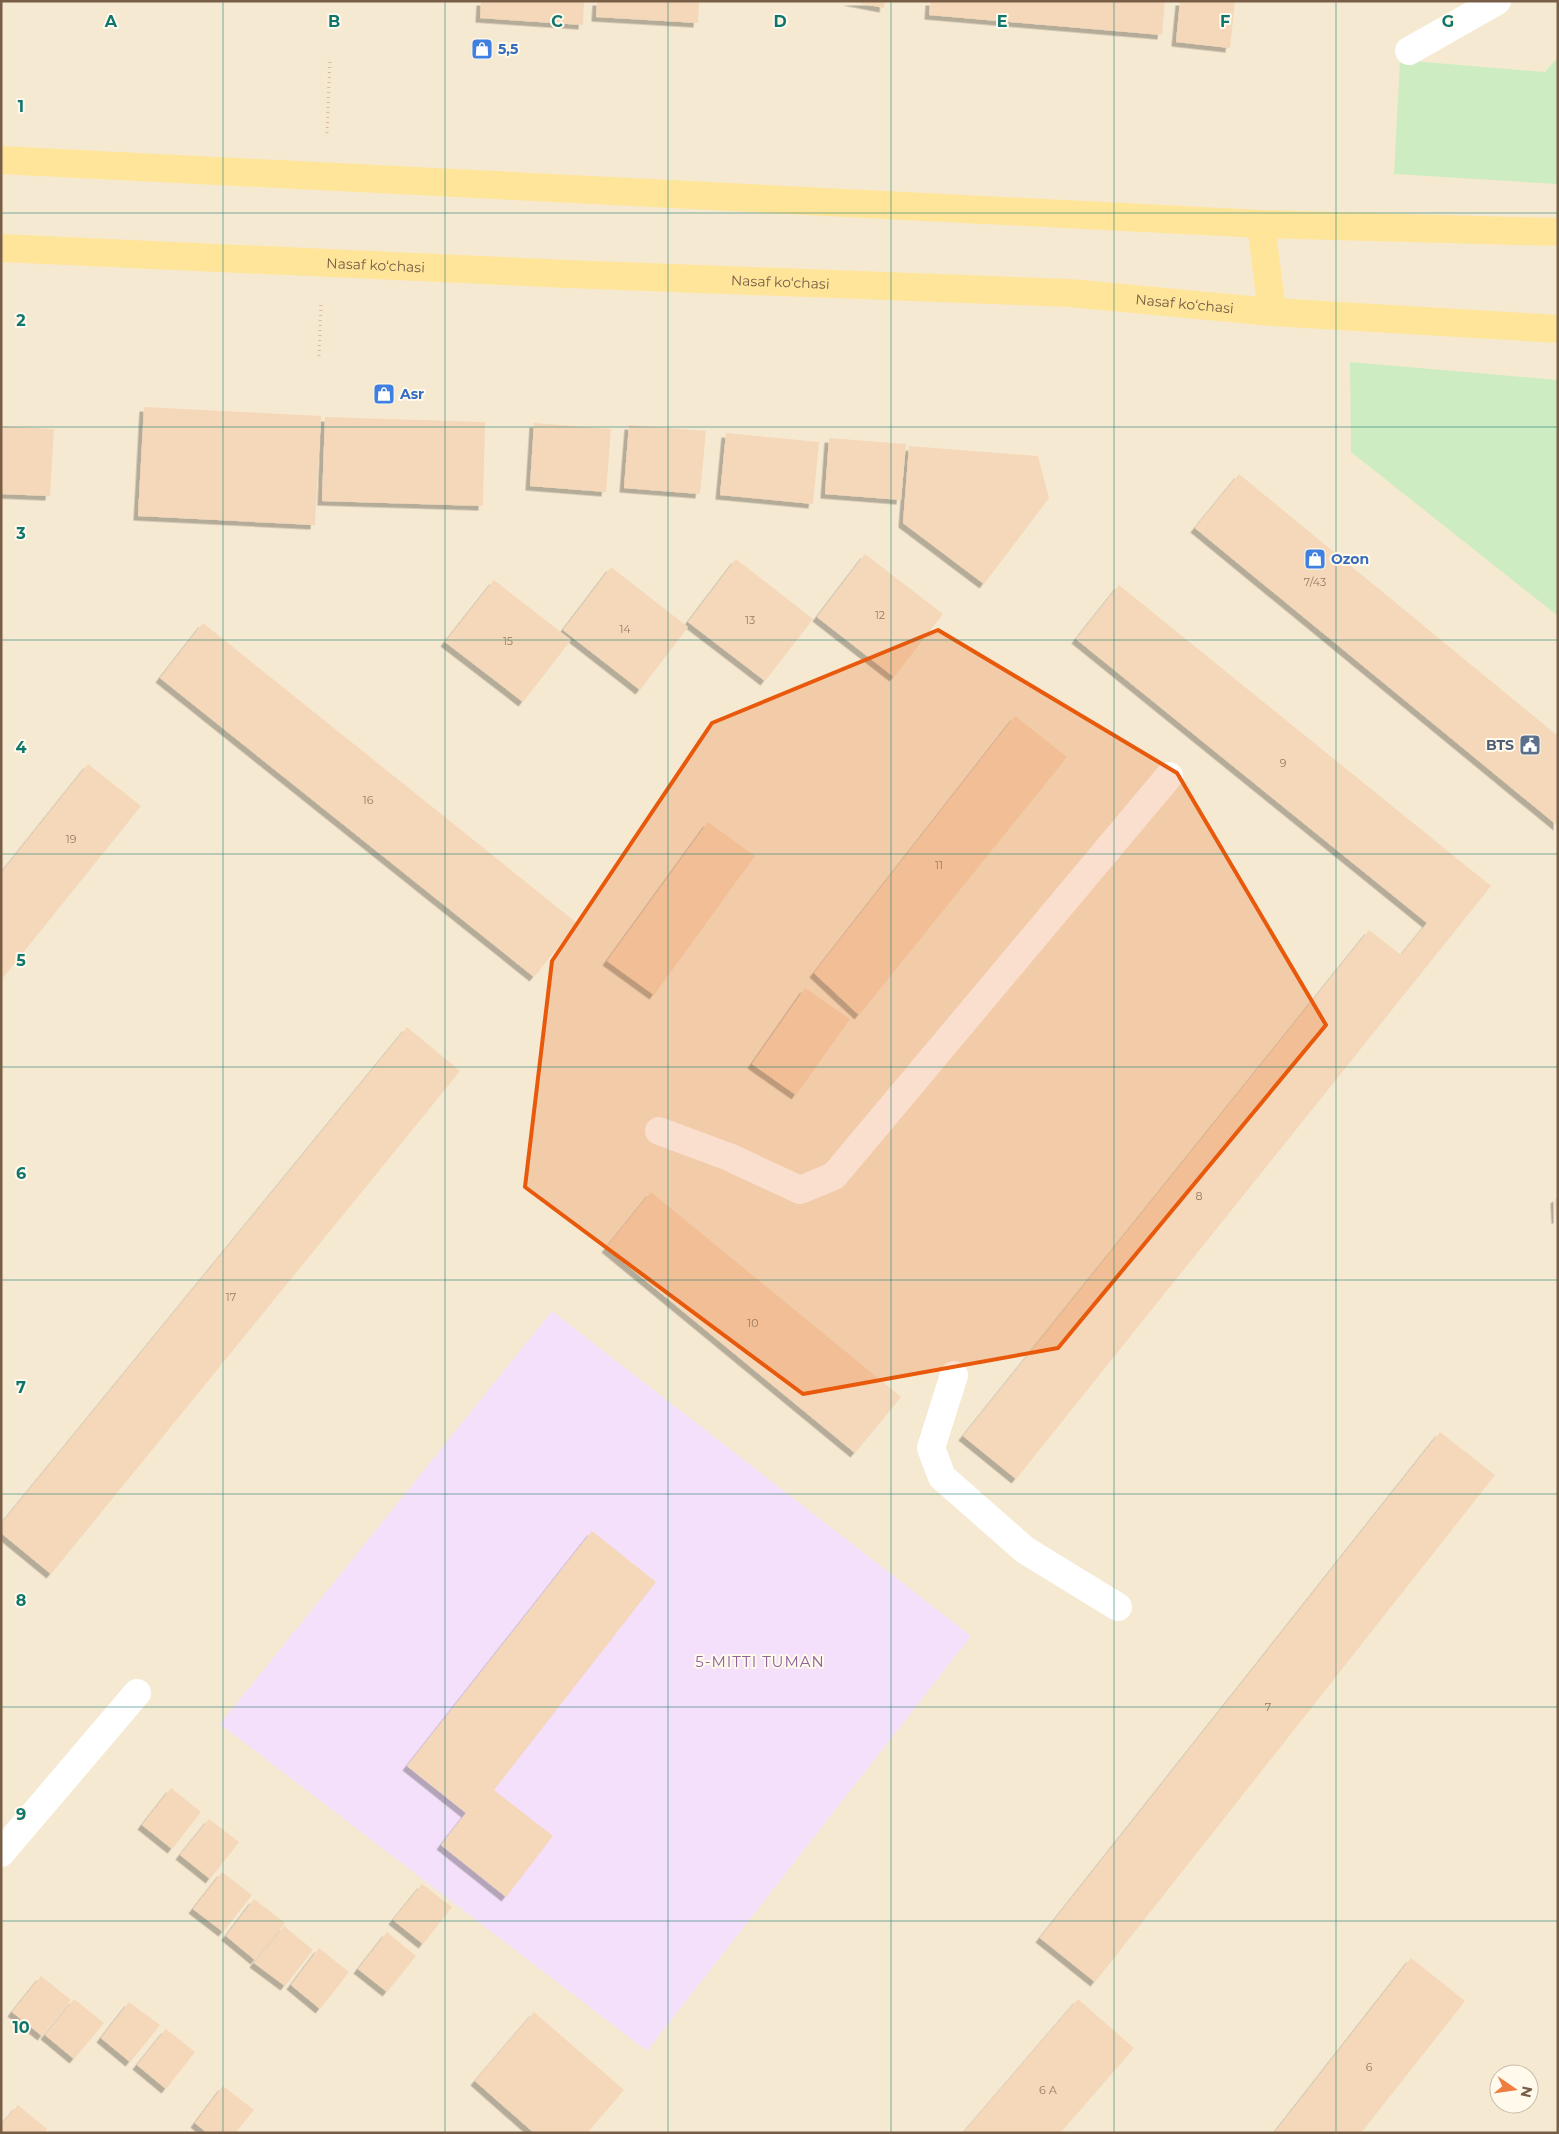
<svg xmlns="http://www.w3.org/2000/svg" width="1559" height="2134" font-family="Montserrat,sans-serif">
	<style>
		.residential { fill: #f6e9d1; fill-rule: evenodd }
		.education { fill: #f4e0fa }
		.green { fill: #ceecc1 }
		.building { fill: #f5d8b9; filter: url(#shadow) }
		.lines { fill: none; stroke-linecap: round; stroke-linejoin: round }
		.path { stroke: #dabb9c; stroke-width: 3; stroke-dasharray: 1 4; stroke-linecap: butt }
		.minor { stroke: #fff; stroke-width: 28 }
		.major { stroke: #ffe599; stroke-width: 28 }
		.marked { fill: #e8590c; fill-opacity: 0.2; stroke: #e8590c; stroke-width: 4; stroke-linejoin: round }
		.grid { fill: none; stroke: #0f766e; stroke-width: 1; stroke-opacity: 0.55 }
		.labels { text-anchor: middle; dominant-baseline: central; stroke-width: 4; stroke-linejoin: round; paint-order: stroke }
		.number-label { font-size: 11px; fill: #977c64 }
		.shop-label { font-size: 14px; font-weight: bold; fill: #366cbe; stroke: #fffaeb; text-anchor: start }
		.street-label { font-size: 14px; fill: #785e47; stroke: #fffaeb }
		.service-label { font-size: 14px; font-weight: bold; fill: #4e5e75; stroke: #fffaeb; text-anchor: end }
		.neighbourhood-label { font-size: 15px; letter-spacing: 1px; fill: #8f639c; stroke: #fffaeb }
		.grid-label { font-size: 16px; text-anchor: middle; font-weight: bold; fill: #0f766e; stroke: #fffaeb; stroke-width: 4; stroke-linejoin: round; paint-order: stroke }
	</style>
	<defs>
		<filter id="shadow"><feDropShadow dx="-4.5" dy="4.5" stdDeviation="0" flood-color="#0004"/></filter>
	</defs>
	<rect width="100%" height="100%" fill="#fef7e4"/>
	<path class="residential" d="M1,1h1557v2132h-1557zM1499,2074h30v30h-30z"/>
	<polygon class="education" points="552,1311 971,1636 647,2051 220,1724"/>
	<g class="green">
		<polygon points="1558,57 1558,184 1394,174 1400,60 1545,72"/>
		<polygon points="1350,362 1558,380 1558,616 1351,452"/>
	</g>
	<g class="building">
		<polygon points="481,1 584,1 583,25 480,18"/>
		<polygon points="597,1 699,1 698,23 596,17"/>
		<polygon points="848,1 885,1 884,8"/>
		<polygon points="930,1 1165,1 1162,35 929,15"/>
		<polygon points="1180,1 1235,1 1230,48 1176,42"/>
		<polygon points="144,407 321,416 315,525 138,516"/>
		<polygon points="325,417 485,422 483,506 322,501"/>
		<polygon points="534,423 611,429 606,492 530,486"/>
		<polygon points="629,425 706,431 700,494 624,488"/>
		<polygon points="1,426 54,429 50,496 1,494"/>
		<polygon points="726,433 819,442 813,504 720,495"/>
		<polygon points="829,438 906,444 901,500 825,494"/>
		<polygon points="909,446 1038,456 1049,498 984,584 903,523"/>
		<polygon points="1239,474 1558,736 1558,826 1195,528"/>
		<polygon points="865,554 943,614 894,677 817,617"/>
		<polygon points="736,559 813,619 765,681 688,622"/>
		<polygon points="611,567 688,627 640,690 563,630"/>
		<polygon points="494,580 571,640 523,702 445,642"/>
		<polygon points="1119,585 1491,886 1016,1479 963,1436 1369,930 1401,955 1427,923 1076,639"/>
		<polygon points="203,623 577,923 534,977 160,678"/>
		<polygon points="1015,716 1067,757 859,1015 814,973"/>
		<polygon points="88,764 141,806 1,980 1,873"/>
		<polygon points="708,822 755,856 654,995 607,961"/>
		<polygon points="805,988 850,1019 796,1095 752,1064"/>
		<polygon points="407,1027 460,1071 51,1574 1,1533 1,1524"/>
		<polygon points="651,1192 901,1397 855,1453 606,1248"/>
		<polygon points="1558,1197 1558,1219 1556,1219 1555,1199"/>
		<polygon points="1440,1432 1495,1475 1095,1982 1040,1938"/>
		<polygon points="592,1531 656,1582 494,1790 553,1836 506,1897 441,1845 466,1813 407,1766"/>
		<polygon points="171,1788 201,1812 172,1849 142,1825"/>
		<polygon points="209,1819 239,1842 210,1879 180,1855"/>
		<polygon points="222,1872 252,1895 223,1932 193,1909"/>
		<polygon points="422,1884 452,1907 423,1944 393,1920"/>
		<polygon points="254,1899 285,1923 255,1960 226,1936"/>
		<polygon points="284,1926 313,1950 285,1986 254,1963"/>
		<polygon points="387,1932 416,1956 387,1992 358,1969"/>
		<polygon points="319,1948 349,1972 320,2009 291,1985"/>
		<polygon points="1411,1958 1465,2001 1361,2133 1274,2133"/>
		<polygon points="41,1976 71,2000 42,2036 12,2012"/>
		<polygon points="74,1999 104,2023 74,2059 45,2035"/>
		<polygon points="1078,1999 1134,2048 1060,2133 963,2133"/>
		<polygon points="129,2002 160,2025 130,2062 101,2038"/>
		<polygon points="534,2012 624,2090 587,2133 534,2133 475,2081"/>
		<polygon points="166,2029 195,2052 166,2089 137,2065"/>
		<polygon points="223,2086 254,2110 235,2133 207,2133 195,2123"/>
		<polygon points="18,2105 47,2129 44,2133 1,2133 1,2125"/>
	</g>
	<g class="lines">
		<g class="path">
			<polyline points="327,133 330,58"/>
			<polyline points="319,356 321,305"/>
		</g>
		<g class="minor">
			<polyline points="1409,51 1497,1"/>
			<polyline points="659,1131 729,1157 800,1190 834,1176 1169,776"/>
			<polyline points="954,1375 931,1448 942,1477 1025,1550 1118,1607"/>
			<polyline points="1,1853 137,1693"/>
		</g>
		<g class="major">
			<polyline points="1,160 1261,224 1558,232"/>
			<polyline points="1261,224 1272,312"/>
			<path id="s1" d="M1,248l567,26 502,19 202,19 286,17"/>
		</g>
	</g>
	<path class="marked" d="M938,630l239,143 149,252 -268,323 -255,46 -278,-207 27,-226 160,-238z"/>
	<path class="grid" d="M223,1v2132M445,1v2132M668,1v2132M891,1v2132M1114,1v2132M1336,1v2132M1,213h1557M1,427h1557M1,640h1557M1,854h1557M1,1067h1557M1,1280h1557M1,1494h1557M1,1707h1557M1,1921h1557"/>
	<defs>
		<g id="shop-square" transform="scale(1.125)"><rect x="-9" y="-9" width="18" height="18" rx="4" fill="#3f7fe0" stroke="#fffaeb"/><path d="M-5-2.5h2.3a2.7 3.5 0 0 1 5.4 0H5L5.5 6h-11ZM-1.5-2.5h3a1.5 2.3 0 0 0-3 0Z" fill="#fff"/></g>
		<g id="civic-square" transform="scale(1.125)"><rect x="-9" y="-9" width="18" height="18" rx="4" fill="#5c6f8a" stroke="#fffaeb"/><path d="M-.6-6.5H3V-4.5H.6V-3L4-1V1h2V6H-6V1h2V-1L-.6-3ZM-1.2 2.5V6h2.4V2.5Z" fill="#fff"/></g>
	</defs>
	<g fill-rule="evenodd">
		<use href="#shop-square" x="482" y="49"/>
		<use href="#shop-square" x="384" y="394"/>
		<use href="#shop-square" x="1315" y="559"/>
		<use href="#civic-square" x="1530" y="745"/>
	</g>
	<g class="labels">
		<g class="number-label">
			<text x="1315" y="582">7/43</text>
			<text x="880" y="615">12</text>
			<text x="750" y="620">13</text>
			<text x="625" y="629">14</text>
			<text x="508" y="641">15</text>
			<text x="1283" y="763">9</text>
			<text x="368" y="800">16</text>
			<text x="71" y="839">19</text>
			<text x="939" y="865">11</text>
			<text x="1199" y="1196">8</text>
			<text x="231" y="1297">17</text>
			<text x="753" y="1323">10</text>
			<text x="1268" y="1707">7</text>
			<text x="1369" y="2067">6</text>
			<text x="1048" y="2090">6 А</text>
		</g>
		<g class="shop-label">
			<text x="498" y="49">5,5</text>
			<text x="400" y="394">Asr</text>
			<text x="1331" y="559">Ozon</text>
		</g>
		<g class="street-label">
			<text stroke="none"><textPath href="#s1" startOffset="375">Nasaf ko‘chasi</textPath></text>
			<text stroke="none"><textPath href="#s1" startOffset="780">Nasaf ko‘chasi</textPath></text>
			<text stroke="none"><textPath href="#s1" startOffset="1185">Nasaf ko‘chasi</textPath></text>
		</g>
		<g class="service-label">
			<text x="1514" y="745">BTS</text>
		</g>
		<g class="neighbourhood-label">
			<text x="760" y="1661">5-MITTI TUMAN</text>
		</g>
	</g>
	<g class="grid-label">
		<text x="111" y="27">A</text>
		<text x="334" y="27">B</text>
		<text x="557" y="27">C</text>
		<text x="780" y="27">D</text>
		<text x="1002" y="27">E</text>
		<text x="1225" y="27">F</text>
		<text x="1448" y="27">G</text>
		<text x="21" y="112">1</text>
		<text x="21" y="326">2</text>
		<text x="21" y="539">3</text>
		<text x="21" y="753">4</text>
		<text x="21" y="966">5</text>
		<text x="21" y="1179">6</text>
		<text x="21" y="1393">7</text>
		<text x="21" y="1606">8</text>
		<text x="21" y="1820">9</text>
		<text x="21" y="2033">10</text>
	</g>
	<rect width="1559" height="2134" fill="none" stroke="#785e47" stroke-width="5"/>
	<g transform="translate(1514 2089) rotate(103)"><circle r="24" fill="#fffaeb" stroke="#c9bca9"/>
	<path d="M0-4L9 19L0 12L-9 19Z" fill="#ef7c41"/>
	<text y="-8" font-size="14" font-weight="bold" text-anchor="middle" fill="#785e47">N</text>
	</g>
</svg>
